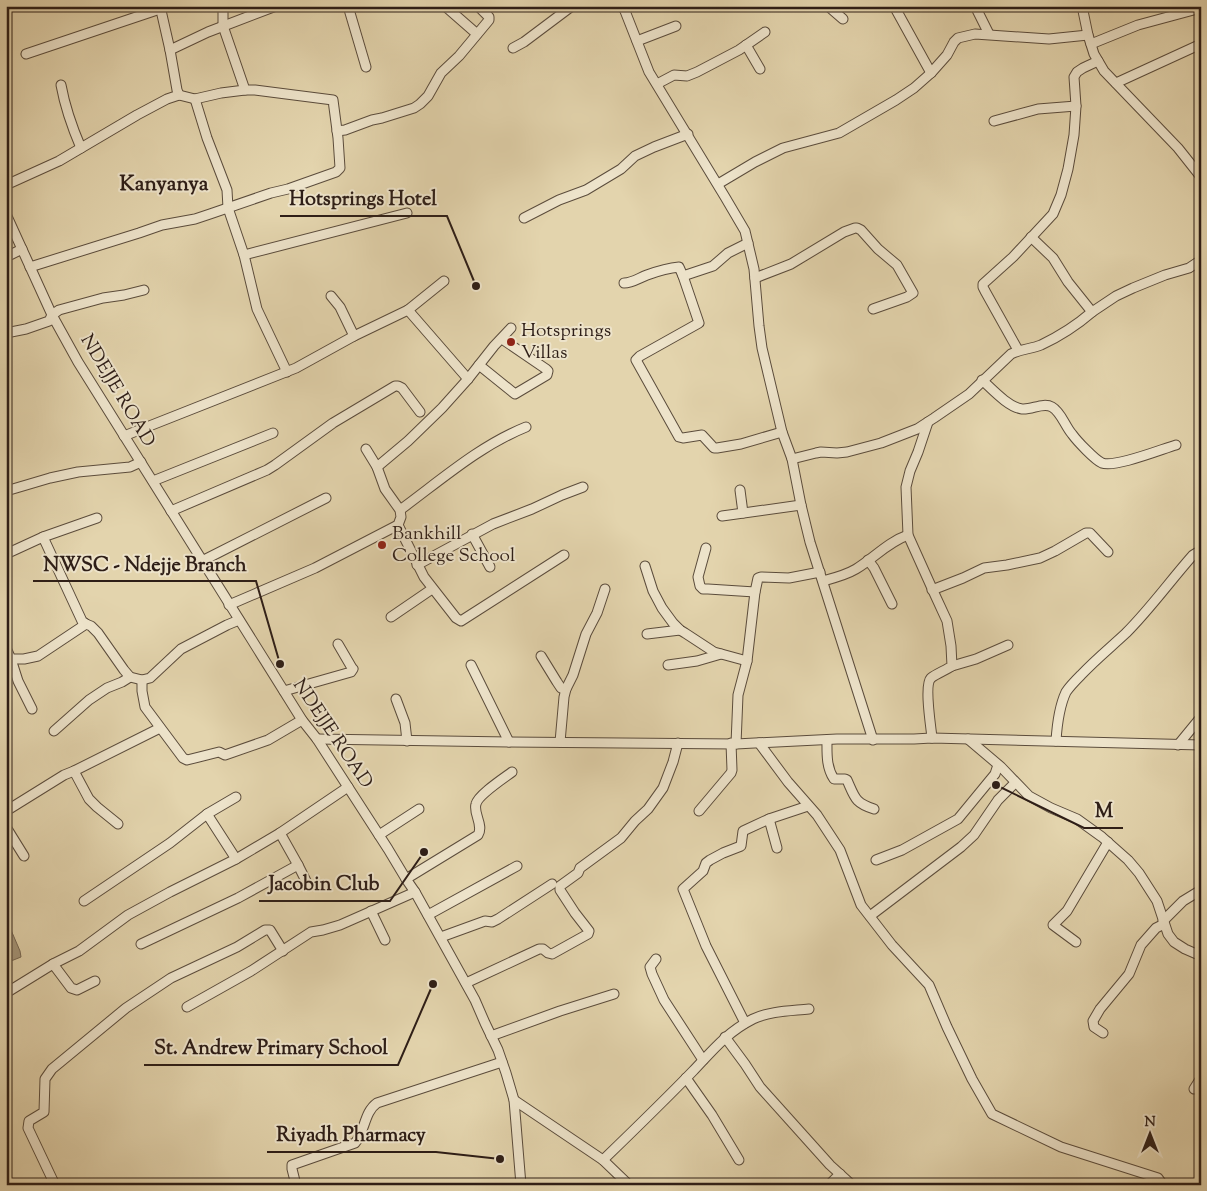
<svg xmlns="http://www.w3.org/2000/svg" width="1207" height="1191" font-family="'Sorts Mill Goudy',serif">
	<style>
		.water { fill: #a5967a; stroke: #756652 }
		.lines { fill: none; stroke-linecap: round; stroke-linejoin: round }
		.minor-casing { stroke: #5b4c3c; stroke-width: 11 }
		.minor { stroke: #ede3ca; stroke-width: 9 }
		.poi-dot { fill: #8f2418; stroke: #ede3ca; stroke-width: 2 }
		.labels { text-anchor: middle; dominant-baseline: central; stroke-width: 4; stroke-linejoin: round; paint-order: stroke }
		.poi-label { font-size: 19px; fill: #2e1e17; stroke: #ede3ca; text-anchor: start }
		.street-label { font-size: 19px; fill: #2e1e17; stroke: #ede3ca }
		.quarter-label { font-size: 21px; font-weight: bold; fill: #2e1e17; stroke: #ede3ca }
		.leader { fill: none; stroke: #2e1e17; stroke-width: 2 }
		.callout-dot { fill: #2e1e17; stroke: #ede3ca; stroke-width: 2 }
		.callout-label { font-size: 20px; text-anchor: middle; font-weight: bold; fill: #2e1e17; stroke: #ede3ca; stroke-width: 4; stroke-linejoin: round; paint-order: stroke }
	</style>
	<rect width="100%" height="100%" fill="#e3d4ad"/>
	<filter id="stains"><feTurbulence type="fractalNoise" baseFrequency=".004" numOctaves="4"/><feColorMatrix values="0 0 0 0 .2 0 0 0 0 .09 0 0 0 0 .02 0 0 0 .5 -.17"/></filter>
	<radialGradient id="worn" r=".72"><stop offset=".6" stop-color="#630" stop-opacity="0"/><stop offset="1" stop-color="#630" stop-opacity=".3"/></radialGradient>
	<polygon class="water" points="7,929 11,930 20,951 21,957 11,961 6,956 6,930"/>
	<g class="lines">
		<g class="minor-casing">
			<g id="minor">
				<polyline points="160,6 170,50 177,90 179,95"/>
				<polyline points="348,6 366,67"/>
				<polyline points="445,6 477,34"/>
				<polyline points="622,6 625,11 649,72 725,197 745,231 754,269 759,326 762,348 782,432 792,459 801,505 810,542 873,740"/>
				<polyline points="828,6 843,19"/>
				<polyline points="894,6 931,73"/>
				<polyline points="975,6 989,34"/>
				<polyline points="1082,6 1088,35 1094,54 1104,71 1178,148 1201,177"/>
				<polyline points="637,41 676,26"/>
				<polyline points="1091,44 1138,25 1201,8"/>
				<polyline points="746,45 760,69"/>
				<polyline points="513,48 524,42 572,6"/>
				<polyline points="170,50 208,32 276,6"/>
				<polyline points="26,54 160,9"/>
				<polyline points="1116,83 1201,44"/>
				<polyline points="657,84 674,75 687,76 697,72 739,50 765,32"/>
				<path d="M61,85c4,22 11,42 20,63"/>
				<polyline points="195,99 207,138 227,190 228,208 244,255 257,309 287,372"/>
				<polyline points="994,121 1038,109 1076,106"/>
				<polyline points="337,131 345,130 372,120 382,118 414,108 420,104 428,96 441,73 459,56 489,20 489,17 478,6"/>
				<polyline points="718,184 755,162 783,148 839,133 896,100 914,88 931,73 947,55 954,42 958,38 975,34 1049,39 1088,35"/>
				<polyline points="6,185 59,161 137,115 167,99 179,95 195,99 221,93 245,90"/>
				<polyline points="6,214 52,315 78,362 302,720 317,739 388,849 406,879 415,892 475,1000 485,1023 498,1050 506,1073 514,1100 521,1185"/>
				<polyline points="524,218 559,200 586,190 621,169 635,156 654,147 688,134"/>
				<polyline points="244,255 407,213"/>
				<polyline points="6,257 22,249"/>
				<polyline points="30,267 139,233 162,225 195,219 210,214 271,193 288,189 336,172 340,168 338,138 333,100 255,90 245,90 223,26 223,6"/>
				<polyline points="683,276 699,323 640,356 636,360 679,437 683,438 702,435 714,448 717,448 741,444 782,432"/>
				<polyline points="755,278 791,264 844,232 855,228 857,228 861,230 878,249 897,265 913,293 907,297 873,309"/>
				<path d="M624,283c8,0 15,-5 23,-8 11,-4 21,-7 32,-8l4,9 30,-10 15,-13 20,-10"/>
				<polyline points="331,296 340,307 354,336"/>
				<polyline points="408,310 468,379"/>
				<polyline points="1092,312 1116,296 1133,288 1165,275 1189,268 1201,260"/>
				<polyline points="6,333 26,329 49,321 52,315 59,310 103,298 124,295 144,290"/>
				<polyline points="1018,350 985,291 983,287 983,284 1013,257 1053,214 1061,195 1068,169 1074,135 1076,106 1074,77 1077,72 1083,68 1098,61"/>
				<polyline points="479,365 515,394 547,375 548,371 546,369 502,339"/>
				<path d="M982,380c10,9 26,27 40,29 10,1 21,-7 30,-2 9,5 13,19 20,27 5,7 23,26 30,29 13,5 60,-14 74,-18"/>
				<path d="M928,422l-10,30 -8,19 -4,16 2,48 27,60 12,26 4,25 1,20c-6,4 -16,8 -21,12 -7,7 0,49 1,60"/>
				<polyline points="124,436 296,368 354,336 408,310 444,281"/>
				<path d="M792,459l24,-6 5,-1 16,1 10,-1 34,-9 36,-14 17,-11 35,-24 42,-40c10,-5 20,-5 30,-9 19,-9 36,-20 51,-33l-24,-30 -15,-24 -22,-21"/>
				<polyline points="377,467 408,441 442,408 468,379 494,346 511,328"/>
				<polyline points="153,481 273,433"/>
				<polyline points="740,490 743,513"/>
				<polyline points="6,491 50,478 78,472 130,467 141,462"/>
				<path d="M400,510c41,-30 79,-64 126,-83"/>
				<polyline points="171,511 267,470 275,465 333,423 395,386 398,386 402,388 420,412"/>
				<polyline points="722,516 801,505"/>
				<polyline points="398,525 424,577 456,618 461,621 564,555"/>
				<polyline points="472,534 490,567"/>
				<polyline points="43,537 97,518"/>
				<polyline points="706,548 698,577 700,586 703,589 708,589 755,592"/>
				<polyline points="6,554 43,537 82,621 86,624 91,626 98,633 124,670 130,677 142,680 150,678 181,649 227,625 239,620"/>
				<polyline points="868,560 874,568 892,604"/>
				<polyline points="202,561 326,498"/>
				<polyline points="417,565 493,524 532,509 562,495 583,487"/>
				<polyline points="645,566 653,591 662,608 673,623 680,630 685,633 714,652 747,661"/>
				<path d="M823,581c11,-3 23,-6 33,-12 18,-11 32,-27 52,-34"/>
				<polyline points="932,590 963,578 984,568 1007,565 1040,558 1055,551 1086,533 1090,533 1108,552"/>
				<polyline points="229,605 315,568 398,525 401,517 400,510 385,489 377,467 366,449"/>
				<polyline points="391,617 432,589"/>
				<polyline points="647,634 680,630"/>
				<polyline points="6,648 11,659 24,659 38,656 86,624"/>
				<polyline points="541,656 557,682 561,688 566,689"/>
				<polyline points="11,659 18,681 32,709"/>
				<polyline points="471,665 509,742"/>
				<polyline points="668,665 697,661 721,654"/>
				<polyline points="952,666 976,659 1008,645"/>
				<polyline points="142,680 142,691 145,707 183,758 187,760 219,752 225,755 268,740 302,720"/>
				<polyline points="284,691 351,672 353,669 352,668 338,644"/>
				<polyline points="396,699 405,723 407,741"/>
				<polyline points="54,731 89,700 107,688 122,682 130,677"/>
				<polyline points="317,739 509,742 736,744 837,739 914,739 932,738 1201,745"/>
				<polyline points="968,739 1001,767 1029,796 1051,808 1077,819 1102,837 1128,860 1139,873 1157,901 1168,934 1174,942 1185,949 1201,956"/>
				<path d="M827,740c0,13 -1,27 7,39h11l2,1c8,18 8,23 27,29"/>
				<path d="M1056,741c1,-16 3,-34 10,-49 4,-6 10,-12 15,-17 14,-15 30,-28 45,-42 24,-24 44,-52 67,-78l5,-3 3,1"/>
				<polyline points="560,742 564,697 566,689 573,675 586,634 597,613 605,589"/>
				<polyline points="759,743 788,782 817,815 840,850 861,905 892,945 929,985 947,1027 972,1079 992,1114 1061,1147 1158,1178 1163,1185"/>
				<polyline points="736,744 738,695 747,661 755,592 758,578 761,577 789,578 820,572"/>
				<polyline points="1178,745 1201,717"/>
				<polyline points="6,811 64,775 74,771"/>
				<polyline points="699,811 731,773 732,770 731,743"/>
				<polyline points="207,814 236,797"/>
				<polyline points="769,819 777,848"/>
				<polyline points="118,824 97,807 89,799 74,771 160,728"/>
				<polyline points="6,827 24,856"/>
				<polyline points="379,835 419,809"/>
				<polyline points="876,860 902,850 958,819 995,774 998,765"/>
				<polyline points="298,865 308,885"/>
				<path d="M406,879l72,-44c6,-10 -5,-21 -2,-31 2,-9 28,-26 36,-32"/>
				<polyline points="84,901 170,843 207,814 236,859"/>
				<polyline points="371,911 385,940"/>
				<polyline points="428,915 517,866"/>
				<polyline points="870,916 961,847 974,835 998,800 1015,783"/>
				<polyline points="1163,921 1183,901 1201,890"/>
				<polyline points="441,937 485,921 492,922 498,919 552,884"/>
				<polyline points="1076,942 1053,925 1067,911 1108,842"/>
				<polyline points="141,944 238,898 298,865 280,833"/>
				<polyline points="656,959 650,967 652,974 664,1000 703,1060"/>
				<polyline points="53,964 71,988 77,990 95,981"/>
				<polyline points="466,983 539,949 543,949 548,953 552,954 588,934 589,931 575,913 560,890 560,886 578,873 580,868 621,838 635,821 648,809 663,788 673,762 678,743"/>
				<polyline points="6,993 53,964 79,951 128,915 170,892 236,859 280,833 348,787"/>
				<polyline points="187,1007 251,971 311,932 323,930 340,925 415,892"/>
				<polyline points="745,1023 706,946 683,889 703,871 706,863 710,860 723,853 741,846 743,831 769,819 808,806"/>
				<polyline points="1103,1033 1094,1027 1093,1021 1100,1009 1129,974 1141,945 1156,928 1164,924"/>
				<polyline points="491,1036 560,1011 614,994"/>
				<polyline points="725,1037 745,1064 760,1087 830,1165 852,1185"/>
				<polyline points="686,1078 712,1115 739,1160"/>
				<polyline points="1194,1089 1201,1078"/>
				<polyline points="514,1100 603,1160 629,1185"/>
				<path d="M603,1160c30,-29 60,-58 90,-89 19,-20 34,-39 60,-52 17,-8 37,-8 56,-10"/>
				<polyline points="55,1185 28,1128 29,1121 44,1112 45,1079 52,1069 126,1008 171,978 237,947 265,930 270,930 283,951"/>
				<path d="M296,1185l-4,-16v-4l63,-22c10,-11 9,-31 22,-40l125,-41"/>
				<polyline points="829,1185 840,1174"/>
			</g>
		</g>
		<use href="#minor" class="minor"/>
	</g>
	<g class="poi-dot">
		<circle cx="511" cy="342" r="5"/>
		<circle cx="382" cy="545" r="5"/>
	</g>
	<g class="labels">
		<g class="poi-label">
			<text x="521" y="331">Hotsprings<tspan x="521" dy="22">Villas</tspan></text>
			<text x="392" y="534">Bankhill<tspan x="392" dy="22">College School</tspan></text>
		</g>
		<g class="street-label">
			<text transform="translate(117 391) rotate(59)">NDEJJE ROAD</text>
			<text transform="translate(332 734) rotate(56)">NDEJJE ROAD</text>
		</g>
		<g class="quarter-label">
			<text x="164" y="185">Kanyanya</text>
		</g>
	</g>
	<path class="leader" d="M476 286L447 216H280M280 664L256 581H33M996 785L1084 828H1123M424 852L390 901H259M433 984L398 1065H144M500 1159L436 1152H267"/>
	<g class="callout-dot">
		<circle cx="476" cy="286" r="5"/>
		<circle cx="280" cy="664" r="5"/>
		<circle cx="996" cy="785" r="5"/>
		<circle cx="424" cy="852" r="5"/>
		<circle cx="433" cy="984" r="5"/>
		<circle cx="500" cy="1159" r="5"/>
	</g>
	<g class="callout-label">
		<text x="363" y="205">Hotsprings Hotel</text>
		<text x="145" y="571">NWSC - Ndejje Branch</text>
		<text x="1104" y="817">M</text>
		<text x="324" y="890">Jacobin Club</text>
		<text x="271" y="1054">St. Andrew Primary School</text>
		<text x="351" y="1141">Riyadh Pharmacy</text>
	</g>
	<rect width="1207" height="1191" fill="none" stroke="#e3d4ad" stroke-width="25"/>
	<rect x="8" y="8" width="1192" height="1176" fill="none" stroke="#2e1e17" stroke-width="2.5"/>
	<rect x="12" y="12" width="1182" height="1166" fill="none" stroke="#2e1e17"/>
	<g transform="translate(1150 1134)" stroke="#ede3ca" stroke-width="4" paint-order="stroke">
	<path d="M0-4L9 19L0 12L-9 19Z" fill="#2e1e17"/>
	<text y="-8" font-size="14" font-weight="bold" text-anchor="middle" fill="#2e1e17">N</text>
	</g>
	<rect width="100%" height="100%" filter="url(#stains)"/>
	<rect width="100%" height="100%" fill="url(#worn)"/>
</svg>
